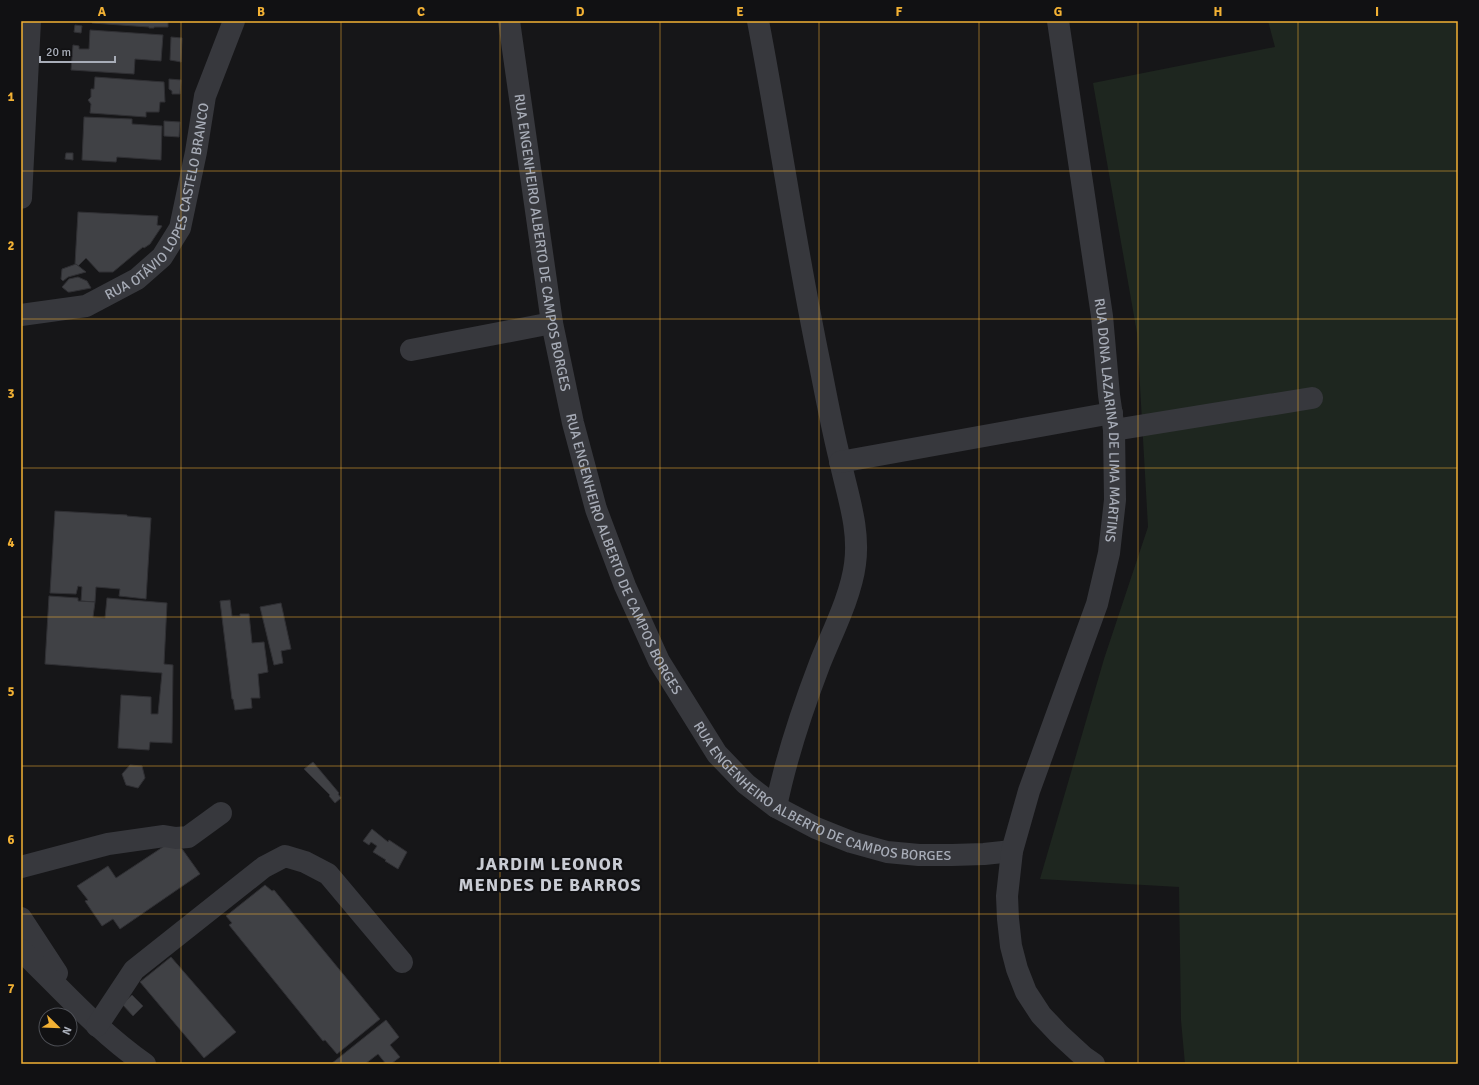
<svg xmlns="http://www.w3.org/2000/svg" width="1479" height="1085" font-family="Signika,sans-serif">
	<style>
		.green { fill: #1e261f }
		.building { fill: #404145; stroke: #303034 }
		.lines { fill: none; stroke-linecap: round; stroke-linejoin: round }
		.minor { stroke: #37383d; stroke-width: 22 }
		.grid { fill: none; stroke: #f2b134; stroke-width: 1; stroke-opacity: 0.55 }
		.labels { text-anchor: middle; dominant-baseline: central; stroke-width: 4; stroke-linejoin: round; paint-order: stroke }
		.street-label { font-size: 14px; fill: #a8adb8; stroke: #111113 }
		.district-label { font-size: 18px; font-weight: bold; letter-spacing: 1px; fill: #c9ccd4; stroke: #111113 }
		.neatline { fill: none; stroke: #f2b134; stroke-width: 1.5 }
		.grid-label { font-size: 13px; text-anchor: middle; font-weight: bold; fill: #f2b134 }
	</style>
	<rect width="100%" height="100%" fill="#161618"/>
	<polygon class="green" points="1268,21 1458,21 1458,1064 1185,1064 1181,1020 1179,887 1040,879 1104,659 1148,527 1137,333 1093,83 1275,47"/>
	<g class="building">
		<polygon points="92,21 168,21 168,27 154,27 154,28 149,28 149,27 92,23"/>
		<polygon points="75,25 82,26 81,33 74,32"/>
		<polygon points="90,30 163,35 161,61 135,59 134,74 71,70 73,45 79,46 79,49 89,49"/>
		<polygon points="171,37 182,38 181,62 170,60"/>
		<polygon points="95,77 164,82 165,102 160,102 159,112 146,112 146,117 90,113 91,104 88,100 91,97 91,89 94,89"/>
		<polygon points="169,79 181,80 180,94 172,94 172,91 169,89"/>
		<polygon points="84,117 132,119 132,124 162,126 161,160 117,157 116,162 82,160"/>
		<polygon points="164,121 180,122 179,137 164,136"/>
		<polygon points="66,153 73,153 73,160 65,159"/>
		<polygon points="78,212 158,216 157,225 162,226 150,244 144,248 143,247 113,272 99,272 86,258 78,266 75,264"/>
		<polygon points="76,264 86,272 68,277 63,281 61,279 62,269"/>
		<polygon points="78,277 87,281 91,288 70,292 68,292 62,287 69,279"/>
		<polygon points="55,511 127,515 127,516 151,518 146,599 119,596 120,589 96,587 95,602 81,601 82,587 78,586 76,594 50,593"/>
		<polygon points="49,596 78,598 78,601 95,602 93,617 105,618 107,598 167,603 164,664 173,665 172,743 150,742 149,750 118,748 121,695 151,697 151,714 158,714 162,673 45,664"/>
		<polygon points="230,600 232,616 240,616 240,614 249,614 252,643 264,642 268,672 258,674 260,698 251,698 252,708 235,710 233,699 232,699 220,601"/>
		<polygon points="281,603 291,649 281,651 283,663 274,665 260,607"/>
		<polygon points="313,762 339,793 338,794 341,798 335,803 329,796 330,795 304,769"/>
		<polygon points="130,765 142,766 145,778 138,788 126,785 122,774"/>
		<polygon points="372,829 388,842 389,840 407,852 398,869 385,861 386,860 373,852 377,846 371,842 369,845 363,841"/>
		<polygon points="175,839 200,874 120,929 113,919 102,926 85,901 88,900 77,886 108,866 116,878"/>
		<polygon points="265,885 272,891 274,890 380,1019 337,1054 325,1040 323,1041 229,925 232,923 226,916"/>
		<polygon points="171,957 236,1032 204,1058 140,982"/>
		<polygon points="132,995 143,1006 133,1016 122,1004"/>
		<polygon points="386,1020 399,1037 390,1045 400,1057 391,1064 386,1064 378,1054 365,1064 331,1064"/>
	</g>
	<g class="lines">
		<g class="minor">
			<path id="s1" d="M509,21l43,302 21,100 23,86 29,77 34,75 58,93 29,30 30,23 40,21 35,14 36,10 32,3h33l32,-1 28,-3"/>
			<path d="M758,21c22,114 38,230 62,344 6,31 12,63 20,95 7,34 20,68 15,104 -4,32 -23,69 -35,99 -18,47 -34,94 -44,144"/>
			<path id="s2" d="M1058,21l44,295 7,79 5,35 1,70 -6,53 -12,51 -68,187 -17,60 -5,45 1,23 3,27 6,23 9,23 15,23 18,19 25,23 10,7"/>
			<polyline points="21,198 30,21"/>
			<path id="s3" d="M21,315l65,-9 51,-27 25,-22 18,-29 16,-76 9,-56 29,-75"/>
			<polyline points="411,350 552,323"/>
			<polyline points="1114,430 1312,398"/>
			<polyline points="840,462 1112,413"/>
			<polyline points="21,867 108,844 164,836 176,838 188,837 221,813"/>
			<polyline points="21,918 57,973"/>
			<path d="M21,950c40,39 78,82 124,114"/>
			<polyline points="97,1026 134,970 264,867 285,856 305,862 328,874 402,962"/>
		</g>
	</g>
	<path class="grid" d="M181,21v1043M341,21v1043M500,21v1043M660,21v1043M819,21v1043M979,21v1043M1138,21v1043M1298,21v1043M21,171h1437M21,319h1437M21,468h1437M21,617h1437M21,766h1437M21,914h1437"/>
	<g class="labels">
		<g class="street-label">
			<text stroke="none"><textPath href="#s3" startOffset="203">RUA OTÁVIO LOPES CASTELO BRANCO</textPath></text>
			<text stroke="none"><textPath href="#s1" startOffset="224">RUA ENGENHEIRO ALBERTO DE CAMPOS BORGES</textPath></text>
			<text stroke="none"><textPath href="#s2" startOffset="403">RUA DONA LAZARINA DE LIMA MARTINS</textPath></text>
			<text stroke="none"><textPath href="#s1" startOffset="548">RUA ENGENHEIRO ALBERTO DE CAMPOS BORGES</textPath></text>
			<text stroke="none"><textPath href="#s1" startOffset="884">RUA ENGENHEIRO ALBERTO DE CAMPOS BORGES</textPath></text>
		</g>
		<g class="district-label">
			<text x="550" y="864">JARDIM LEONOR<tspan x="550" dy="21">MENDES DE BARROS</tspan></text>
		</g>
	</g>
	<rect width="1479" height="1085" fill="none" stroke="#111113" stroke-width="44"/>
	<g transform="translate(58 1027) rotate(113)"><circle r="19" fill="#111113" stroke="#4d4f55"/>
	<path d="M0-3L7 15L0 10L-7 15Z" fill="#f2b134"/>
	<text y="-6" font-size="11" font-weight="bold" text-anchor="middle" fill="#a8adb8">N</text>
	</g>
	<path d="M40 56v6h75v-6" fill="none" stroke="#a8adb8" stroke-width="2"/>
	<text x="46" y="56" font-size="12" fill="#a8adb8" stroke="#111113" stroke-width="3" paint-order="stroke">20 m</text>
	<rect x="22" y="22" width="1435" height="1041" class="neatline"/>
	<g class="grid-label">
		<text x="102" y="16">A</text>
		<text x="261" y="16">B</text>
		<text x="421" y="16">C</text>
		<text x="580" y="16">D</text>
		<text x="740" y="16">E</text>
		<text x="899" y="16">F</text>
		<text x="1058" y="16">G</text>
		<text x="1218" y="16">H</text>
		<text x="1377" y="16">I</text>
		<text x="11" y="101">1</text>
		<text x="11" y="250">2</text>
		<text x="11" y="398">3</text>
		<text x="11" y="547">4</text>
		<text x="11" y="696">5</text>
		<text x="11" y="844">6</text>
		<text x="11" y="993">7</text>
	</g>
</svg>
